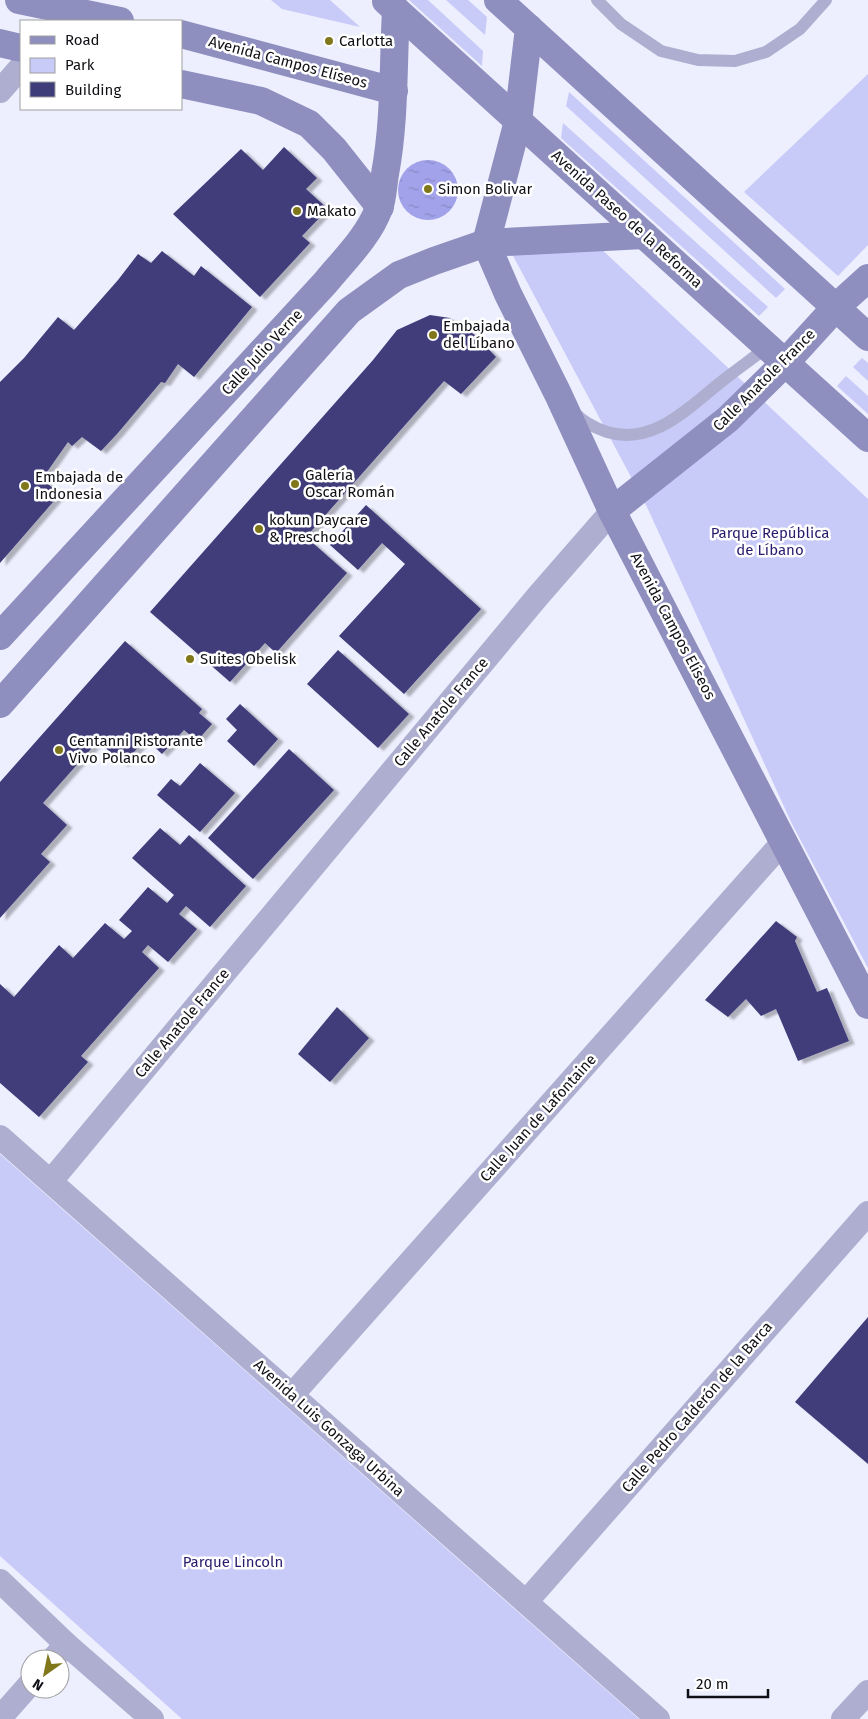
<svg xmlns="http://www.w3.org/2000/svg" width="868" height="1719" font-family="'Fira Sans',sans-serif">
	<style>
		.green { fill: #c8caf8 }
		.water { fill: url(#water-ripples) }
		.building { fill: #3f3c7a; filter: url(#shadow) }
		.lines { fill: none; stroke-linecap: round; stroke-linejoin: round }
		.lane { stroke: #aeafd0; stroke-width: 12 }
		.street { stroke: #aeafd0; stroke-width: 24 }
		.secondary { stroke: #8e8fbe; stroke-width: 28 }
		.poi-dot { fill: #80761a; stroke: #fff; stroke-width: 2 }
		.labels { text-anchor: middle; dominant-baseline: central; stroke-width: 5; stroke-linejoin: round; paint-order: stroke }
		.poi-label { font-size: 15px; fill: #0f0f15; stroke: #fff; text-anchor: start }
		.street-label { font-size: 15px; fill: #0f0f15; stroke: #fff }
		.park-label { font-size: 15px; fill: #291b6c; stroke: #fff }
	</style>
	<defs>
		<pattern id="water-ripples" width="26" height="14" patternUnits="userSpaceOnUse" patternTransform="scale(1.25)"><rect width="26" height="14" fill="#a1a2e9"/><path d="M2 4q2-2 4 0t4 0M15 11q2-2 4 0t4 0" fill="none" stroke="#898ac7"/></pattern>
		<filter id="shadow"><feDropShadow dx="5.5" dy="3" stdDeviation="1" flood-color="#0004"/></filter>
	</defs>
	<rect width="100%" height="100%" fill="#eeeffe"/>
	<g class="green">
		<polygon points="271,0 330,0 360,27 282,9"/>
		<polygon points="409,0 428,0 483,51 482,66"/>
		<polygon points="446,0 468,0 487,17 485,35"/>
		<polygon points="868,74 868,245 838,276 744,192"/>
		<polygon points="569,92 785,289 776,298 566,106"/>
		<polygon points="563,123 768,307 759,316 561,138"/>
		<polygon points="597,245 868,499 868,968 792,824 647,507 511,252"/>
		<polygon points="862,358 868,363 868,381 853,367"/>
		<polygon points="846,376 868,396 868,414 837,386"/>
		<polygon points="0,1154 639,1719 182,1719 0,1556"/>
	</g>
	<circle class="water" cx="428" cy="190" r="30"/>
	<g class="building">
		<polygon points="284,147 317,178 306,189 328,209 302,236 310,243 260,297 173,214 241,149 263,170"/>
		<polygon points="162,251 194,276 201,266 252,307 194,377 178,364 165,383 161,382 117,434 101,451 82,437 72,446 68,442 42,479 60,494 0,563 0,382 24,358 58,317 74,330 118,280 138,254 151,263"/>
		<polygon points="430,315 450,318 475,335 496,357 461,394 444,381 306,537 347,573 276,653 265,643 230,682 150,612 373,360 397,330"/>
		<polygon points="366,505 481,609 404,694 339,636 405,564 382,543 358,570 330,545"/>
		<polygon points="125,641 202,709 199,713 212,724 197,741 184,730 162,754 146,739 123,764 98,741 43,803 67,825 41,854 50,862 0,918 0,782"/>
		<polygon points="338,650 409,714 378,748 307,684"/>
		<polygon points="240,704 278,739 254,766 227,741 237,730 226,719"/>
		<polygon points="289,749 334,790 253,879 208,838"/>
		<polygon points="200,763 235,793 200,832 157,795 171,779 180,786"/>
		<polygon points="160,828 180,845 189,835 246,886 210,927 186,906 179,914 197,929 168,962 148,945 142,952 159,968 81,1056 88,1062 39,1117 0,1083 0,984 14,997 59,945 73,958 105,923 124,939 132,931 119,920 148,887 167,903 174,895 132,858"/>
		<polygon points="776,921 797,937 795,941 817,992 827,988 849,1041 798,1061 776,1009 761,1016 746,999 728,1017 705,1000"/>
		<polygon points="337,1007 369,1038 330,1082 298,1054"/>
		<polygon points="868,1317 868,1464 795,1402"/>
	</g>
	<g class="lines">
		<g class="lane">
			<polyline points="597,0 621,24 661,51 698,60 735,61 766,52 800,29 826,0"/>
			<path d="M574,412c9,10 21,16 33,20 46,14 81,-24 114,-50 15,-12 31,-23 46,-35"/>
		</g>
		<g class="street">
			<polyline points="0,91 21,67"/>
			<polyline points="0,1137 658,1719"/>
			<polyline points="51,1181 538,596 612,511"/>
			<polyline points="292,1395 784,841"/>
			<polyline points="0,1581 66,1644 152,1719"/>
			<polyline points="526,1602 868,1213"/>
			<polyline points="53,1659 66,1644"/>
			<polyline points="0,1718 30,1684"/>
			<polyline points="843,1719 868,1692"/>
		</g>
		<g class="secondary">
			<polyline points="19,0 120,21"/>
			<polyline points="498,0 868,337"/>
			<polyline points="386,1 868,438"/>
			<polyline points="181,34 394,91"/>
			<polyline points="0,43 21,48"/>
			<polyline points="181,84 261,101 309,124 334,149 380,207"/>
			<polyline points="486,243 508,294 558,394 612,511 868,1005"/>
			<polyline points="486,243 518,121 529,28"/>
			<polyline points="612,511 728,419 785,363 836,307 868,278"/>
			<path d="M0,636l326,-354c18,-22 43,-46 53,-74 4,-10 4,-23 6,-34 10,-54 8,-109 11,-164"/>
			<polyline points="0,704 349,311 399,275 434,261 486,243 644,235"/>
		</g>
	</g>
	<g class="poi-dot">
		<circle cx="329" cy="41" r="5"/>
		<circle cx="428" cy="189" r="5"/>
		<circle cx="297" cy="211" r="5"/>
		<circle cx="433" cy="335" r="5"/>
		<circle cx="295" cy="484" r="5"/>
		<circle cx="25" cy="486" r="5"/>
		<circle cx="259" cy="529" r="5"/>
		<circle cx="190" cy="659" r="5"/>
		<circle cx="59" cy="750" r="5"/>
	</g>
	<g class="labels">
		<g class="poi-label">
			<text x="339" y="41">Carlotta</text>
			<text x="438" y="189">Simon Bolivar</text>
			<text x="307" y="211">Makato</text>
			<text x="443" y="326">Embajada<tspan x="443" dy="17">del Líbano</tspan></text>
			<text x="305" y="475">Galería<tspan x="305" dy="17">Oscar Román</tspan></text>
			<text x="35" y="477">Embajada de<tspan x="35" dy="17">Indonesia</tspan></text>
			<text x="269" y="520">kokun Daycare<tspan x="269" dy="17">&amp; Preschool</tspan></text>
			<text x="200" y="659">Suites Obelisk</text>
			<text x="69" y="741">Centanni Ristorante<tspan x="69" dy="17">Vivo Polanco</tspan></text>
		</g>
		<g class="street-label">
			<text transform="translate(288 62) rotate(15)">Avenida Campos Elíseos</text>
			<text transform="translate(627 219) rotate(42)">Avenida Paseo de la Reforma</text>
			<text transform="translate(262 352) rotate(-47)">Calle Julio Verne</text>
			<text transform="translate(764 380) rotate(-45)">Calle Anatole France</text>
			<text transform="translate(673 626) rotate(62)">Avenida Campos Elíseos</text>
			<text transform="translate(441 712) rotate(-50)">Calle Anatole France</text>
			<text transform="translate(182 1023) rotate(-50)">Calle Anatole France</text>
			<text transform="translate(538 1118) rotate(-48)">Calle Juan de Lafontaine</text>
			<text transform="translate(697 1407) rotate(-49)">Calle Pedro Calderón de la Barca</text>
			<text transform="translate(329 1428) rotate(42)">Avenida Luis Gonzaga Urbina</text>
		</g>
		<g class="park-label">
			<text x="770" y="533">Parque República<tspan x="770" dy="17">de Líbano</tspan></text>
			<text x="233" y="1562">Parque Lincoln</text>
		</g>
	</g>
	<rect x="20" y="20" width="162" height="90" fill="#ffffff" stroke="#9f9fa1"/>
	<rect x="30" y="36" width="25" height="8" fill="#8e8fbe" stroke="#9f9fa1"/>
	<text x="65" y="45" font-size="15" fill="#0f0f15">Road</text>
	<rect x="30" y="58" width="25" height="15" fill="#c8caf8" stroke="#9f9fa1"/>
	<text x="65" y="70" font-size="15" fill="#0f0f15">Park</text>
	<rect x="30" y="82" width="25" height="15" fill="#3f3c7a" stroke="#9f9fa1"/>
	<text x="65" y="95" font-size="15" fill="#0f0f15">Building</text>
	<g transform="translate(45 1674) rotate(213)"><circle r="24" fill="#ffffff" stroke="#9f9fa1"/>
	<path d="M0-4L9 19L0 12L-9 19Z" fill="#80761a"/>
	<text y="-8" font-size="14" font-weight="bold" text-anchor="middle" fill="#0f0f15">N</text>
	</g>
	<path d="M688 1689v8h80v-8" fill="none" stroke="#0f0f15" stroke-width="2.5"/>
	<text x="696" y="1689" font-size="15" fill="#0f0f15" stroke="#ffffff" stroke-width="4" paint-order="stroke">20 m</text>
</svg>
